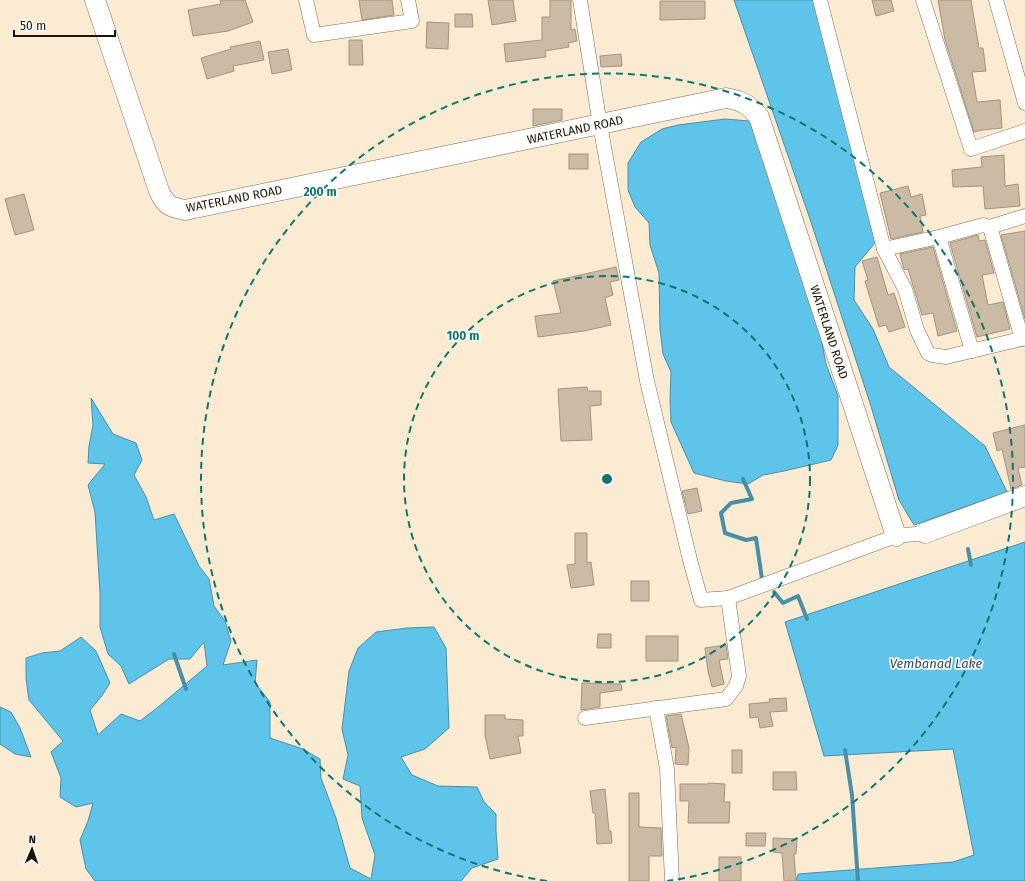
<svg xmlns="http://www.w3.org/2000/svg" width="1025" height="881" font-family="'Fira Sans',sans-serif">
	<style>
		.water { fill: #5fc4ea; stroke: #4a8fa7 }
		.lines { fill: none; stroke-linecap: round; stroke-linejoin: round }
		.stream { stroke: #4a8fa7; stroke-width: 4 }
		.building { fill: #cbbaa4; stroke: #a4937e }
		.minor-casing { stroke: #7b6c57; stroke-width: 15 }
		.secondary-casing { stroke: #7b6c57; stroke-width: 21 }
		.minor { stroke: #fff; stroke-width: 14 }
		.secondary { stroke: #fff; stroke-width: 20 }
		.ring { fill: none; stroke: #0f766e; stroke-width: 2; stroke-dasharray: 7 5 }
		.labels { text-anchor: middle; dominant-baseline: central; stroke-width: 3.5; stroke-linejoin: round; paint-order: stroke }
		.street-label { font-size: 12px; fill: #1a140b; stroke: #fefaf6 }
		.water-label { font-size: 13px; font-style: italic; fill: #275263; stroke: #fefaf6 }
		.centre { fill: #0f766e; stroke: #fefaf6; stroke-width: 2 }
		.ring-label { font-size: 12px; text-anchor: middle; font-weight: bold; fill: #0f766e; stroke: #fefaf6; stroke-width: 3.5; stroke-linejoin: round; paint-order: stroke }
	</style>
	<rect width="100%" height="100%" fill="#fcebd3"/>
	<g class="water">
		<polygon points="734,0 825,0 879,238 855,267 854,300 873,329 889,367 985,446 1007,492 914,525 899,500 870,403 810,219"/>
		<polygon points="725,119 750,121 815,307 826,364 838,396 838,445 831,460 784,471 763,475 748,484 726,481 694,473 671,422 670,400 671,372 663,354 660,329 659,273 650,245 649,223 635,207 628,190 628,163 641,142 662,129 678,125"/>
		<polygon points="91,398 113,434 136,443 142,460 134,475 146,497 154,520 174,514 199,566 209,579 214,606 225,621 231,641 223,665 257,660 255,683 270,702 270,738 303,749 320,759 321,778 336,818 350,868 371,879 375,855 362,818 360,786 343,779 348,755 342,729 349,671 358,648 376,632 407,628 434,627 446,648 449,728 425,749 401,757 412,775 438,786 477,787 484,802 496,814 496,831 498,859 472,868 461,881 95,881 86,869 80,840 88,821 93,803 76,807 60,797 61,778 51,752 63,741 29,700 26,679 26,658 42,653 60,651 81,637 96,651 110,683 101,697 90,710 98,735 121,714 140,721 157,708 207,666 204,642 190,659 169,659 129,684 121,666 108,654 100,627 100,593 95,512 88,485 105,464 88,463 89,446 93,425"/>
		<polygon points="1025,542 1025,881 796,881 798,874 953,862 974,855 953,749 824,756 785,622"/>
		<polygon points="0,707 11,712 20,728 31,757 15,754 0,744"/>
	</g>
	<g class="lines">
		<g class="stream">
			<polyline points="743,479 752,499 731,503 721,513 725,533 746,540 756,538 762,579"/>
			<polyline points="968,549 971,565"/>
			<polyline points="774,592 783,603 798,596 807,619"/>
			<polyline points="174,654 186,689"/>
			<polyline points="845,750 852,795 858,881"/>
		</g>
	</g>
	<g class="building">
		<polygon points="220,0 245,0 253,22 228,31 193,36 188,10 221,4"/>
		<polygon points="359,0 392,0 394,15 362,20"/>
		<polygon points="488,0 513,0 516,21 492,25"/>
		<polygon points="550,0 571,0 571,30 575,29 577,41 568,43 569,47 545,51 546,57 506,62 504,44 542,40 542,17 550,17"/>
		<polygon points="872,0 891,0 894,11 876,16"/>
		<polygon points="938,0 971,0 979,48 983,48 986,71 972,72 977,102 1000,100 1002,128 982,130 974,132 945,40"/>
		<polygon points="660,1 705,1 705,19 660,20"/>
		<polygon points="455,14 472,14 473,27 455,27"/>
		<polygon points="427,22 449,23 448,49 426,48"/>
		<polygon points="349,40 362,40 363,65 349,65"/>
		<polygon points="260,41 264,60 233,66 234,71 207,79 201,58 231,49 230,47"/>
		<polygon points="288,49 292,70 272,74 268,52"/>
		<polygon points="621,54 622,66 601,67 600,56"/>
		<polygon points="533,109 562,109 562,120 533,126"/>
		<rect x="569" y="154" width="19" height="15"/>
		<polygon points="1004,155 1005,186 1018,184 1020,206 985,209 983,186 953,187 952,170 982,167 981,157"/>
		<polygon points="908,186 911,197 922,194 926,215 920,216 923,232 891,239 880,193"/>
		<polygon points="24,194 34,230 15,235 5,199"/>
		<polygon points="1025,231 1025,319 1001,235"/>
		<polygon points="978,235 979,241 985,240 994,273 982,275 988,305 1003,302 1010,329 977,337 950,243"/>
		<polygon points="933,247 957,331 938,336 933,313 922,315 908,269 905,270 904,269 900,254"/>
		<polygon points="877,257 888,295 894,293 905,327 889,332 886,325 879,327 865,281 868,280 862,261"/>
		<polygon points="616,267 619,280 610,282 613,295 605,298 611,325 584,331 538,337 535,316 561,313 553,281"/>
		<polygon points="587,387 588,391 601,391 601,405 590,406 592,440 561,441 558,389"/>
		<polygon points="1025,425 1025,467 1018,468 1022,485 1011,489 1002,449 997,451 993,433"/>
		<polygon points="697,488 702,511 688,514 682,491"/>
		<polygon points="575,533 587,533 587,563 591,562 594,585 571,588 567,565 575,564"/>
		<rect x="631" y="581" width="18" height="20"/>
		<polygon points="598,634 611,634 611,648 597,648"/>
		<rect x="646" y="636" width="32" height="25"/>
		<polygon points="726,645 728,659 719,660 724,684 712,687 708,671 705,648"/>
		<polygon points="582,683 621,684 622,690 600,693 600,707 581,710"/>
		<polygon points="786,698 787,711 770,712 773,726 760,728 758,717 750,718 749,704 770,702 769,699"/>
		<polygon points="681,714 689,748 688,765 675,764 676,747 672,748 666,716"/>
		<polygon points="485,715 505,715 505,719 523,720 523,736 518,736 521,753 490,759 485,735"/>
		<rect x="732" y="750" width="10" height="23"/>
		<polygon points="773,772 796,772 797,790 773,790"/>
		<polygon points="708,783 725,784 724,802 730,802 729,823 688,823 689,801 680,801 680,784 708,784"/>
		<polygon points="605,789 609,831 611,831 612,843 597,844 595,813 593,813 590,791"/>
		<polygon points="629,793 639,793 639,827 661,828 662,856 649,856 649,881 629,881"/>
		<polygon points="746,833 766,833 765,846 746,846"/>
		<polygon points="773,838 797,839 796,854 794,854 796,881 784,881 782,853 773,852"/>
		<rect x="719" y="857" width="22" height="24"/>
	</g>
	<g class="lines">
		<g class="minor-casing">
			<g id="minor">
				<polyline points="306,0 314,35 412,21 408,0"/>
				<polyline points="580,0 600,125 647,381 690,560 701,600 728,598 896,536 925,533"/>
				<polyline points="820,0 884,249"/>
				<polyline points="923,0 971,149 1025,131"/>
				<polyline points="996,0 1025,103"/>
				<polyline points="1025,216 990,227 983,225 939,237 884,249 905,289 917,330 928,353 932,355 946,357 1025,338"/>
				<polyline points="990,227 1022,339"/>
				<polyline points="939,237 972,351"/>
				<polyline points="656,708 667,769 672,881"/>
				<polyline points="585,718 726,699 736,686 739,676 728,598"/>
			</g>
		</g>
		<g class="secondary-casing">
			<g id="secondary">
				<path d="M95,0l64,191c7,15 11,16 26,19l541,-112c17,3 22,6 33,19l137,419"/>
				<polyline points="925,533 1025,496"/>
			</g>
		</g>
		<use href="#minor" class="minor"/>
		<use href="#secondary" class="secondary"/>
	</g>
	<g class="ring">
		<circle cx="607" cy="479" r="203"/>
		<path d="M547 881A406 406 0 1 1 667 881"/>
	</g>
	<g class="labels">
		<g class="street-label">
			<text transform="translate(575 130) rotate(-12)">WATERLAND ROAD</text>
			<text transform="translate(234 199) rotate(-11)">WATERLAND ROAD</text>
			<text transform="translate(829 332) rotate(72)">WATERLAND ROAD</text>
		</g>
		<g class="water-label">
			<text x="936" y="663">Vembanad Lake</text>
		</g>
	</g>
	<circle cx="607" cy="479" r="6" class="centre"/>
	<g class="ring-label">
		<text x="320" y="196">200 m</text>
		<text x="463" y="340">100 m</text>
	</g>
	<g transform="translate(32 849) rotate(2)" stroke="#fefaf6" stroke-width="3" paint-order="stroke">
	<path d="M0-3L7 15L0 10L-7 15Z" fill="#1a140b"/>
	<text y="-6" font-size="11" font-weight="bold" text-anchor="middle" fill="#1a140b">N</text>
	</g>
	<path d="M14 30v6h101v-6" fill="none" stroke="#1a140b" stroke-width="2"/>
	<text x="20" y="30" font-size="12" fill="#1a140b" stroke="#fefaf6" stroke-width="3" paint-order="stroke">50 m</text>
</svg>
